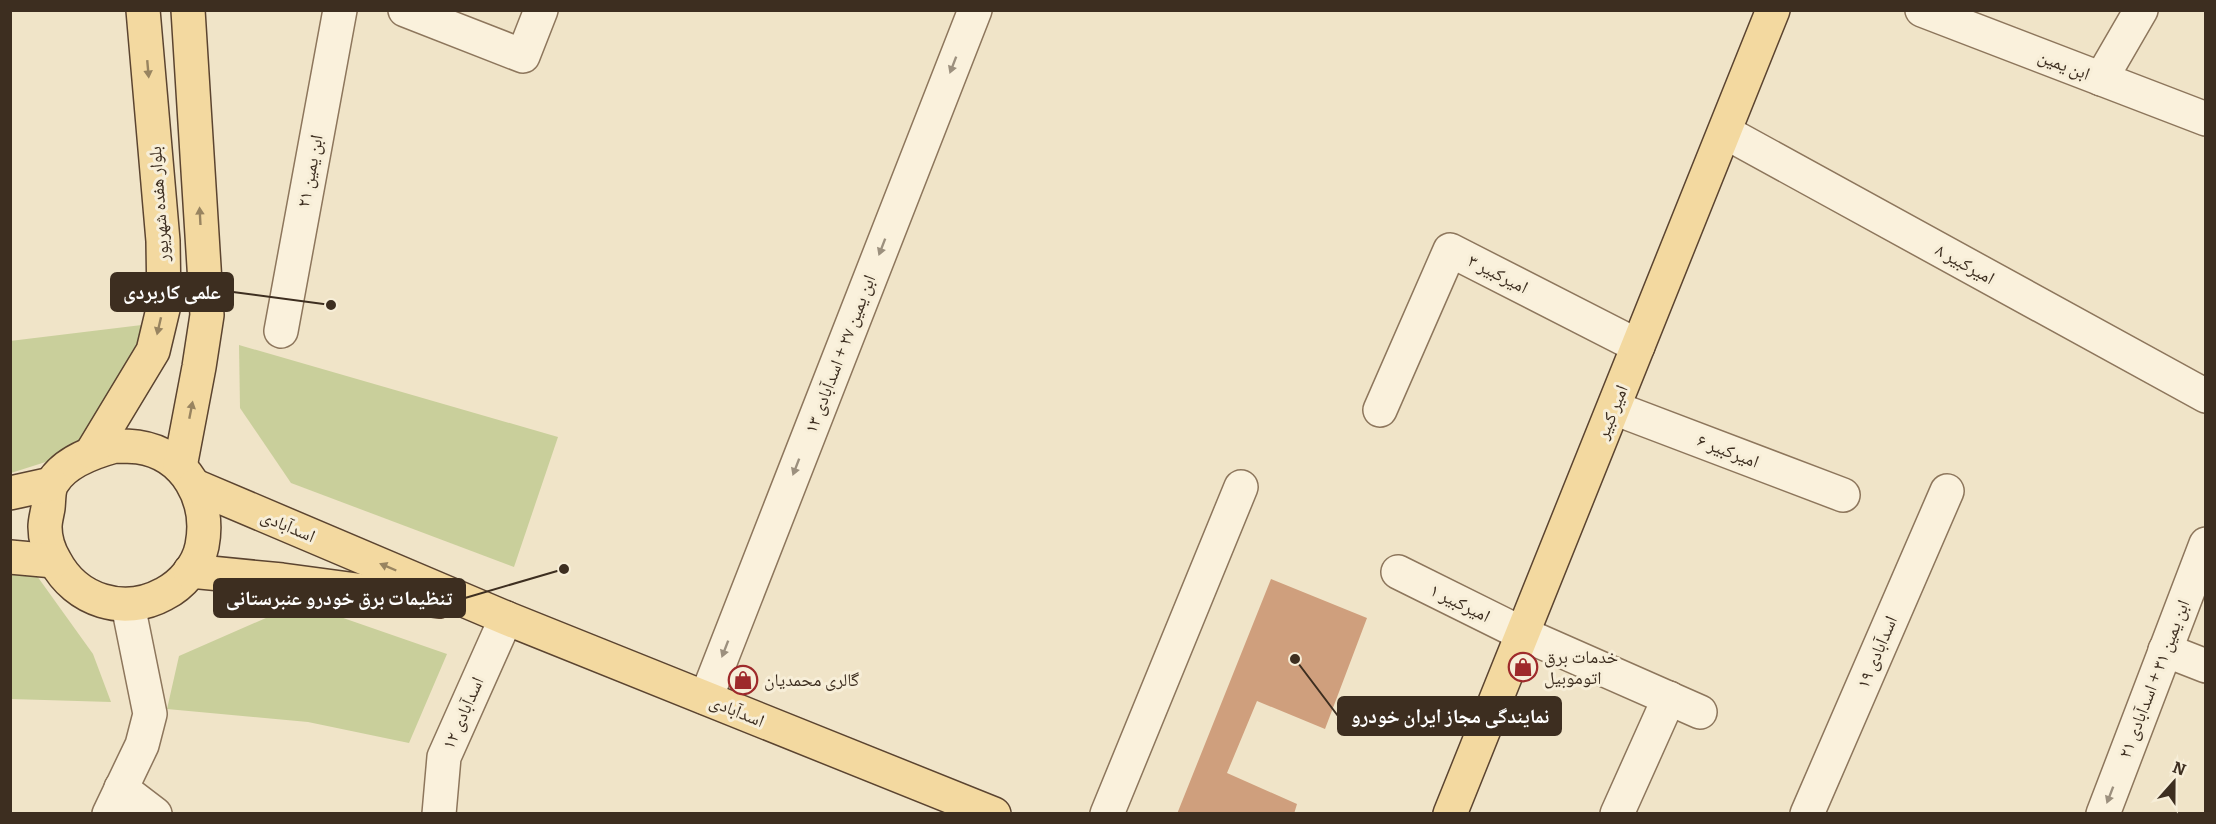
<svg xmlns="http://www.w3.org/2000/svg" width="2216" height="824" font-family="Bitter,'Noto Naskh Arabic',serif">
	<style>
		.green { fill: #c9cf9b }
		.building { fill: #cf9f7d }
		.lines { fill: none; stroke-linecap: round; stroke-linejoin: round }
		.minor-casing { stroke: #8d765c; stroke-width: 36 }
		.major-casing { stroke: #5b4430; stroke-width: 36 }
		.minor { stroke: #faf1dc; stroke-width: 33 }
		.major { stroke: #f3d9a0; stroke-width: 33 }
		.oneway { fill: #9c907e }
		.oneway2 { fill: #988460 }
		.labels { text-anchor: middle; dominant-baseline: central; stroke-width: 6; stroke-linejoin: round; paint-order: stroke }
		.street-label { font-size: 18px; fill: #3d2e20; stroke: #f7eed8 }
		.poi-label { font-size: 18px; fill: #3d2e20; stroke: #f7eed8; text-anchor: start }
		.leader { fill: none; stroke: #3d2e20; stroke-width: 2 }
		.callout-dot { fill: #3d2e20; stroke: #f7eed8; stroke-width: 2 }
		.callout { fill: #3d2e20; stroke: #3d2e20; stroke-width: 2 }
		.callout-label { font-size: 20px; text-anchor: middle; font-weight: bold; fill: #fff }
	</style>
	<rect width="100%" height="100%" fill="#f0e4c8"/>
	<g class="green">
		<polygon points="150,324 77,452 11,473 10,341"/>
		<polygon points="239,345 558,437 514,567 291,483 240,408"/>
		<polygon points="32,569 93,654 111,702 11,699 10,570"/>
		<polygon points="300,603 447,654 409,743 308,722 167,709 179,656"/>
	</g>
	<polygon class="building" points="1271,579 1367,618 1325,729 1257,701 1227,773 1297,804 1294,814 1177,814"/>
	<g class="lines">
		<g class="minor-casing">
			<g id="minor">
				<polyline points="405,10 523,56 541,10"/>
				<polyline points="1922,10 2206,119"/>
				<polyline points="2101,79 2141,10"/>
				<polyline points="1725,132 2206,396"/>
				<polyline points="281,331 340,10"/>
				<polyline points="1614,408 1843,495"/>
				<polyline points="1380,410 1450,250 1638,346"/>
				<polyline points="1398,572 1523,634 1700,712"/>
				<polyline points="2165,650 2206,666"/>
				<polyline points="706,698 975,10"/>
				<polyline points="121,788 155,814"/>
				<polyline points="109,814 142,745 150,714 128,605"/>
				<polyline points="439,814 444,757 506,618"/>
				<polyline points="1107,814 1241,487"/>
				<polyline points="1617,814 1669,698"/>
				<polyline points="1807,814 1947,491"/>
				<polyline points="2103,814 2206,544"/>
			</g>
		</g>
		<g class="major-casing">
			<g id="major">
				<path d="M115,446c7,0 15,0 23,1 48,7 73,53 64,99 -4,20 -20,39 -38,48 -40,22 -88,7 -109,-33 -6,-10 -10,-23 -10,-34 0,-6 2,-13 3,-19 1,-8 0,-19 5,-26 12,-20 40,-30 62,-36z"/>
				<polyline points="92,452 153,351 164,305 163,241 143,10"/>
				<polyline points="180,467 199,367 207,315 188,10"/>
				<polyline points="195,486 506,618 994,814"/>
				<polyline points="10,493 51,484"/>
				<polyline points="10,557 54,561"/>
				<polyline points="190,571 282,580 439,601"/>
				<polyline points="1450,814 1773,10"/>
			</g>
		</g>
		<use href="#minor" class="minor"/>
		<use href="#major" class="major"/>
	</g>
	<defs><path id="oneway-solid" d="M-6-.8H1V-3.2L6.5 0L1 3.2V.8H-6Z" transform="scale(1.5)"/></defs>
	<g class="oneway">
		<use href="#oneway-solid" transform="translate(953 65) rotate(111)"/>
		<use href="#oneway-solid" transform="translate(882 247) rotate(111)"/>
		<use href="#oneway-solid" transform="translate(796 467) rotate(111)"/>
		<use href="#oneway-solid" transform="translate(725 649) rotate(111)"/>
		<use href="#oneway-solid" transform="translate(2110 795) rotate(111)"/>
	</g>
	<g class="oneway2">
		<use href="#oneway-solid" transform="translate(148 69) rotate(85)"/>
		<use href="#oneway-solid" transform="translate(200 216) rotate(-93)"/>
		<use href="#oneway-solid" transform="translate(159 326) rotate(103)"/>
		<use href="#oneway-solid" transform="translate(191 410) rotate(-79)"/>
		<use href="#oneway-solid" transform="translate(388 567) rotate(-157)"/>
	</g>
	<defs>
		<g id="shop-ring" transform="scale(1.5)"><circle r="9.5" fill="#f7eed8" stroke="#9e2a2b" stroke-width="1.5"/><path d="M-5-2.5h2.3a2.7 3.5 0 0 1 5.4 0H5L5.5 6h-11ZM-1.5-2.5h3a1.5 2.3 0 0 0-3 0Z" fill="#9e2a2b"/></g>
	</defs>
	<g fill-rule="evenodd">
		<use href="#shop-ring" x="1523" y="667"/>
		<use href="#shop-ring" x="743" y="680"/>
	</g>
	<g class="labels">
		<g class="street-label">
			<text transform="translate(2064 65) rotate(21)">ابن یمین</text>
			<text transform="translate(310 171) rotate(-79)">ابن یمین ۲۱</text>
			<text transform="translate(159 204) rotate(-94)">بلوار هفده شهریور</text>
			<text transform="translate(1965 264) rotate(29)">امیرکبیر ۸</text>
			<text transform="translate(1498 274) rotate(27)">امیرکبیر ۳</text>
			<text transform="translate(840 354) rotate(-69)">ابن یمین ۲۷ + اسدآبادی ۱۳</text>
			<text transform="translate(1612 412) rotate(-68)">امیر کبیر</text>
			<text transform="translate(1728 451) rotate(21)">امیرکبیر ۶</text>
			<text transform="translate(288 526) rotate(23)">اسدآبادی</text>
			<text transform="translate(1460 603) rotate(26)">امیرکبیر ۱</text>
			<text transform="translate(1877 652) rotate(-67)">اسدآبادی ۱۹</text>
			<text transform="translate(2154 679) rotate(-69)">ابن یمین ۳۱ + اسدآبادی ۲۱</text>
			<text transform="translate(737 711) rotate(22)">اسدآبادی</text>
			<text transform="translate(463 713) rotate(-66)">اسدآبادی ۱۲</text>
		</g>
		<g class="poi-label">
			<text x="1544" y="657">خدمات برق<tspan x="1544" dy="21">اتوموبیل</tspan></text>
			<text x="764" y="680">گالری محمدیان</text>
		</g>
	</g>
	<path class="leader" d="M331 305L233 292M564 569L465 598M1295 659L1338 716"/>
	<g class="callout-dot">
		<circle cx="331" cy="305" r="6"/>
		<circle cx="564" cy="569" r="6"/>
		<circle cx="1295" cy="659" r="6"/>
	</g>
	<g class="callout">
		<rect x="111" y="273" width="122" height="38" rx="6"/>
		<rect x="214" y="579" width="251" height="38" rx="6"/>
		<rect x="1338" y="697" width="223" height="38" rx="6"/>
	</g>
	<g class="callout-label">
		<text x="172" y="299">علمی کاربردی</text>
		<text x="339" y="605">تنظیمات برق خودرو عنبرستانی</text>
		<text x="1450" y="723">نمایندگی مجاز ایران خودرو</text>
	</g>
	<rect width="2216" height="824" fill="none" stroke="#3d2e20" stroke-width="24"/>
	<g transform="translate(2174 782) rotate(21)" stroke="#f7eed8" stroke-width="4.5" paint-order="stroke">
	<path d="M0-4.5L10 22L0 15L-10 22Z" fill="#3d2e20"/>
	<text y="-9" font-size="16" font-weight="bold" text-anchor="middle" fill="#3d2e20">N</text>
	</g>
</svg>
